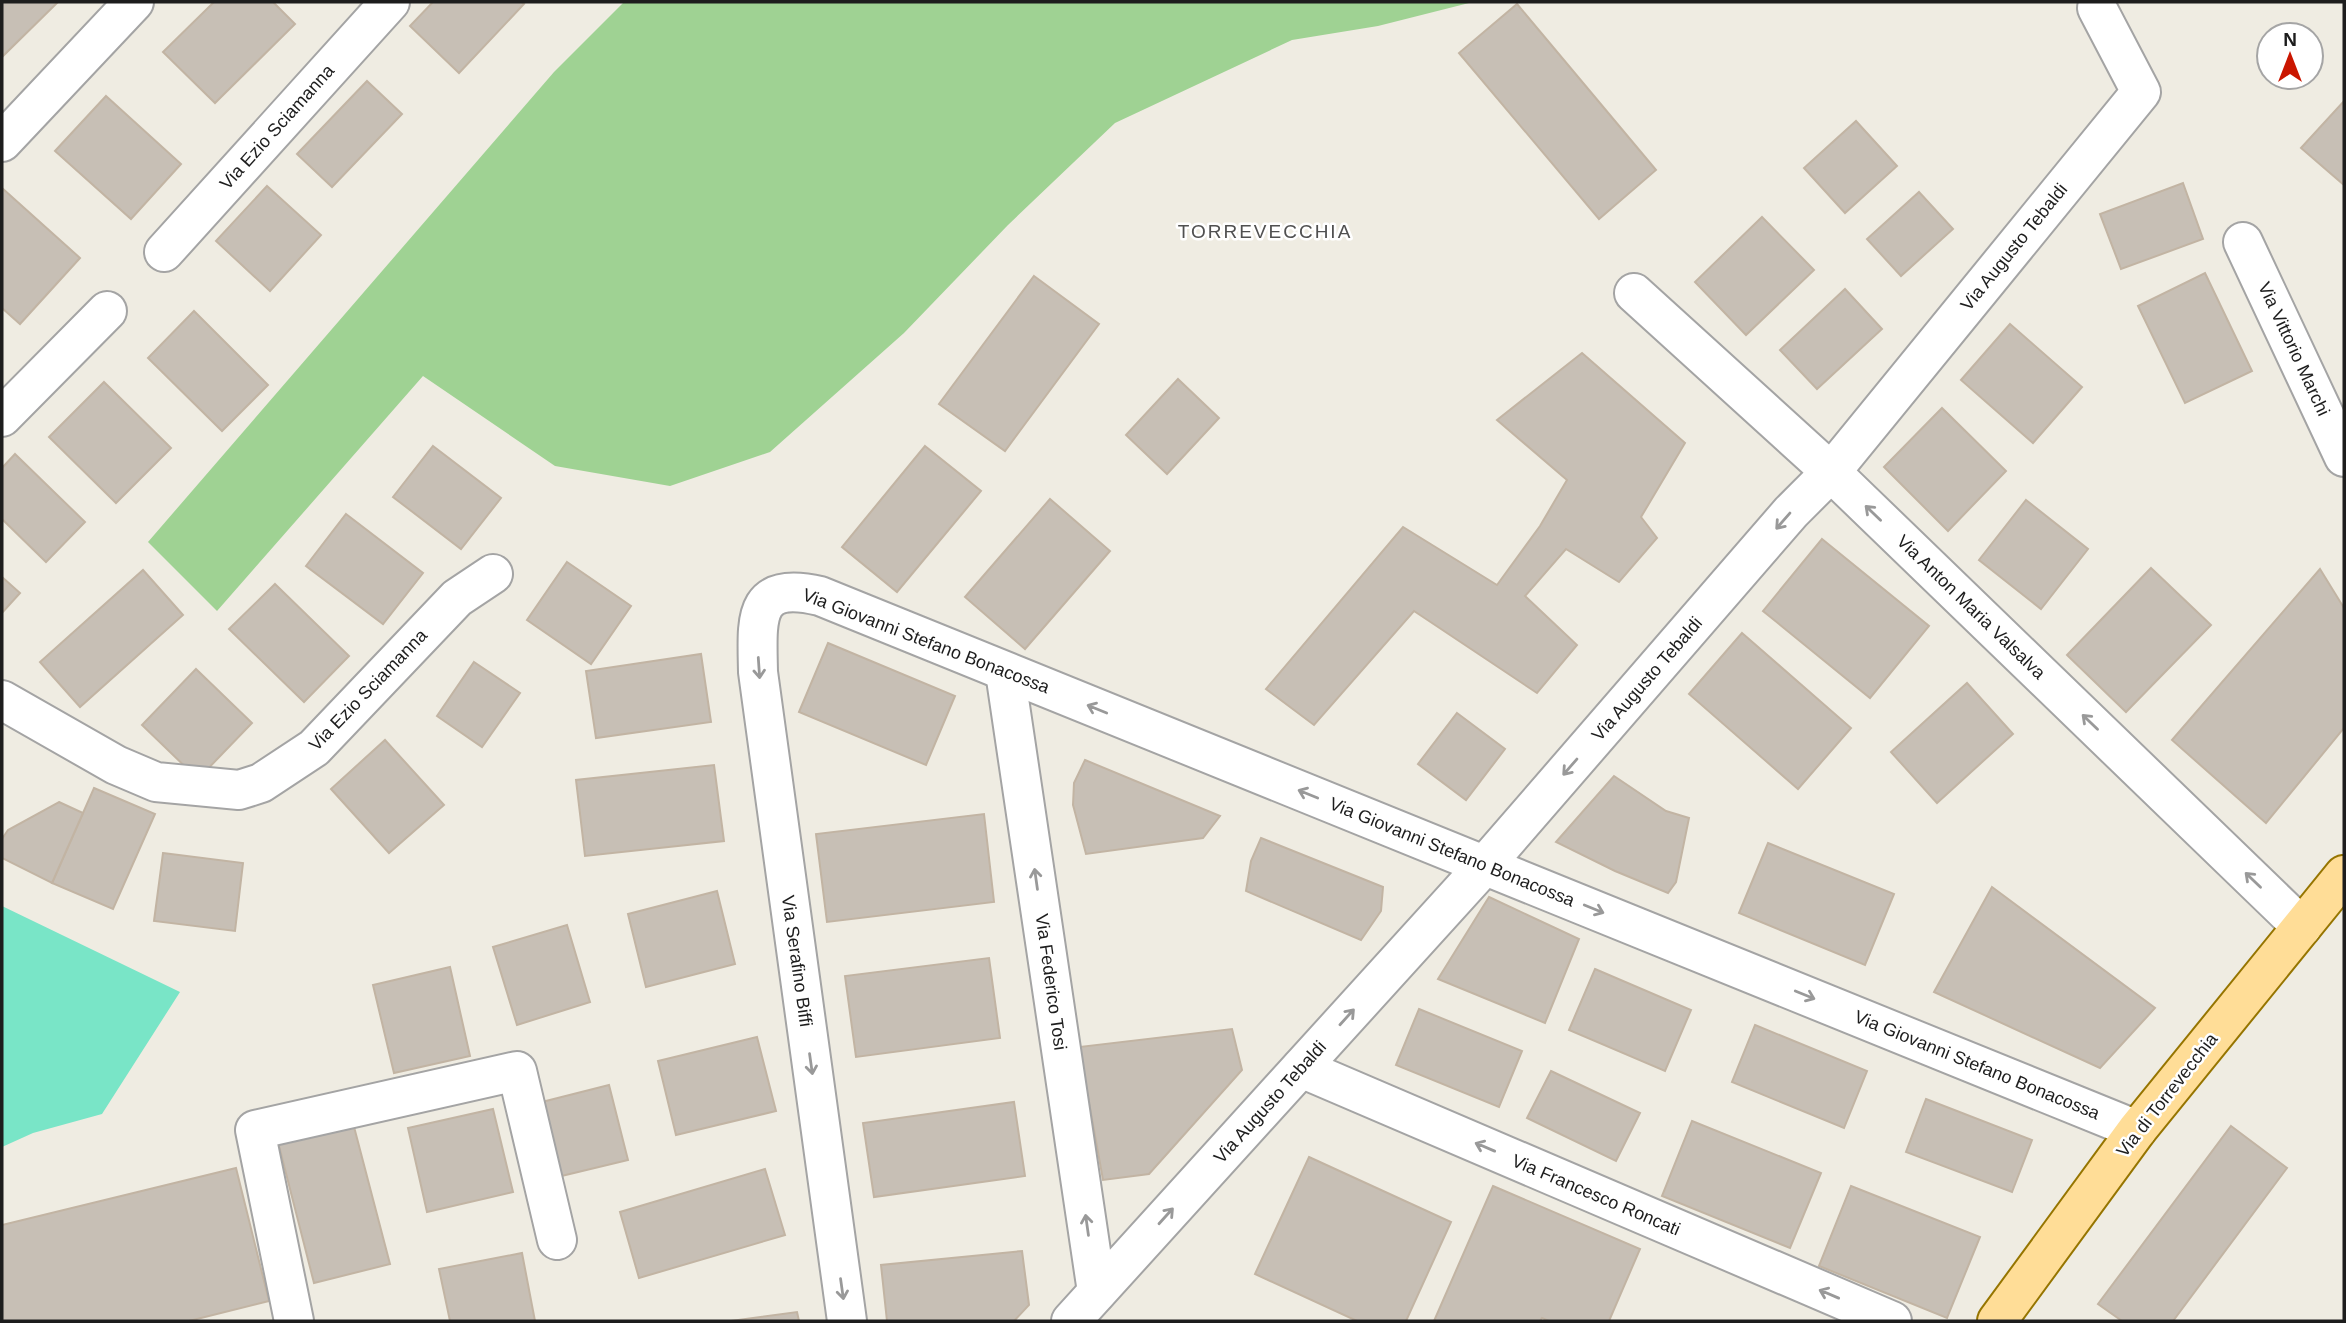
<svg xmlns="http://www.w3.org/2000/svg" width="2346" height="1323" font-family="Arial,sans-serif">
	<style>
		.forest { fill: #9fd293 }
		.pitch { fill: #79e5c7 }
		.building { fill: #c7bfb5; stroke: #c2b4a3; stroke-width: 2 }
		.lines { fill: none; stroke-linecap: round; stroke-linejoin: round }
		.minor-casing { stroke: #a4a4a4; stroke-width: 42 }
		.major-casing { stroke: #967500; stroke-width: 42 }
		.minor { stroke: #fff; stroke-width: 38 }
		.major { stroke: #ffdd97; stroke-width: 38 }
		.oneway { stroke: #999 }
		.labels { text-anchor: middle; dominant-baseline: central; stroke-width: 5; stroke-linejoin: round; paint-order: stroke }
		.street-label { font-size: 18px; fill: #1d1d1d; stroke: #fff }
		.neighbourhood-label { font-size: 19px; letter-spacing: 2px; fill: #505050; stroke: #fff }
	</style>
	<rect width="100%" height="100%" fill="#efece2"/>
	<polygon class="forest" points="624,2 1473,2 1378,26 1292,40 1115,123 1008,225 904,333 770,452 670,486 555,466 423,376 217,611 148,542 554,72"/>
	<polygon class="pitch" points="2,906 180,992 102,1114 33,1133 2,1147"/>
	<g class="building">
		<polygon points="2,2 58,2 2,57"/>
		<polygon points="214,2 273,2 295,24 215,103 163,52"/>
		<polygon points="433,2 521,2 524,4 459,73 410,26"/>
		<polygon points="1517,4 1656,170 1599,219 1459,53"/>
		<polygon points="367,81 402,114 332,187 297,154"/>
		<polygon points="106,96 181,164 131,219 55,151"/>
		<polygon points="2344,101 2344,185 2301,148"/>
		<polygon points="1856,121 1897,166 1845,213 1804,168"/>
		<polygon points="2183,183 2203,239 2121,269 2100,214"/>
		<polygon points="267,186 321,235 270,291 216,241"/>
		<polygon points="2,188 80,258 20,324 2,308"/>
		<polygon points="1919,192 1953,229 1901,276 1867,239"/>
		<polygon points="1762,217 1814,270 1746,335 1695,282"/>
		<polygon points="2205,273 2252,371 2185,403 2138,306"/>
		<polygon points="1034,276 1099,324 1005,451 939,404"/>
		<polygon points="1845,289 1882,329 1817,389 1780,350"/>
		<polygon points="194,311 268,385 222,431 148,358"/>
		<polygon points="2010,324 2082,387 2033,443 1961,380"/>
		<polygon points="1582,353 1685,443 1641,517 1657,538 1619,582 1566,549 1525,596 1577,645 1537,693 1414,611 1314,725 1266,689 1403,527 1497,585 1540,526 1567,480 1497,420"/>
		<polygon points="1178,379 1219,418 1167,474 1126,435"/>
		<polygon points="104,382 171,448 116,503 49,437"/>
		<polygon points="1942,408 2006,471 1948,531 1884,467"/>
		<polygon points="433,446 501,498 461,549 393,497"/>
		<polygon points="925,446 981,491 897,592 842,547"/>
		<polygon points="15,454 85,522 46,562 2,519 2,468"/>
		<polygon points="1050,499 1110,551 1025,649 965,597"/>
		<polygon points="2026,500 2088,549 2041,609 1979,560"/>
		<polygon points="346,514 423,573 383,624 306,566"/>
		<polygon points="1822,539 1929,626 1870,698 1763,611"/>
		<polygon points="567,562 631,606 591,664 527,620"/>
		<polygon points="2151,568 2211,625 2126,712 2067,655"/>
		<polygon points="2320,569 2344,608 2344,728 2266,823 2172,740"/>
		<polygon points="143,570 183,615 80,707 40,662"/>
		<polygon points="2,577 20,593 2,613"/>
		<polygon points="275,584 349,656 304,702 229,629"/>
		<polygon points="1742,633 1851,728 1798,789 1689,694"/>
		<polygon points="828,643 955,696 926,765 799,712"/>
		<polygon points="701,654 711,722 596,738 586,671"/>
		<polygon points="474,662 520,693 482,747 437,716"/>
		<polygon points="196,669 252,723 198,779 142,725"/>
		<polygon points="1967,683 2013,734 1937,803 1891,752"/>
		<polygon points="1457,713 1505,749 1466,800 1418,764"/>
		<polygon points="385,740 444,805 389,853 331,789"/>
		<polygon points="1085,760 1220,816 1203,838 1086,854 1073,805 1074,783"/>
		<polygon points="714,765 724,841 585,856 576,780"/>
		<polygon points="1614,776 1666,811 1689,818 1676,882 1668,893 1615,871 1556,842"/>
		<polygon points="94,788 155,814 113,909 52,883"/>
		<polygon points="59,802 83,813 52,883 2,858 2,839 8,830"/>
		<polygon points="984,814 994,902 827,922 816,834"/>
		<polygon points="1261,838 1383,887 1381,911 1361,940 1246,891 1251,861"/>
		<polygon points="1768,843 1894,894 1865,965 1739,913"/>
		<polygon points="163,853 243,863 235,931 154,921"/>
		<polygon points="1992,887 2155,1008 2100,1068 1934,992"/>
		<polygon points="717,891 735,964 646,987 628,914"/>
		<polygon points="1489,897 1579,939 1545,1023 1438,979"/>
		<polygon points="567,925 590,1002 517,1025 493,947"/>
		<polygon points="989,958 1000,1038 856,1057 845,976"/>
		<polygon points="450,967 470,1056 394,1073 373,985"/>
		<polygon points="1595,969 1691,1010 1665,1071 1569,1030"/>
		<polygon points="1419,1009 1522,1051 1499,1107 1396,1065"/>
		<polygon points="1755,1025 1867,1071 1844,1128 1732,1082"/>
		<polygon points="1232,1029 1242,1070 1149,1174 1103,1180 1079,1047"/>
		<polygon points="757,1037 776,1111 676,1135 658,1061"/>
		<polygon points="1551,1071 1640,1113 1616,1161 1527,1118"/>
		<polygon points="609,1085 628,1160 549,1179 530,1105"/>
		<polygon points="1926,1099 2032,1140 2012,1192 1906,1152"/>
		<polygon points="1014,1102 1025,1176 874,1197 863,1123"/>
		<polygon points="493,1109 513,1192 427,1212 408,1128"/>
		<polygon points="1692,1121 1821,1173 1790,1248 1662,1196"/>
		<polygon points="353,1123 390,1264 314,1283 278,1142"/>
		<polygon points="2231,1126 2287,1168 2173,1321 2122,1321 2098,1304"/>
		<polygon points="1309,1157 1451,1222 1406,1321 1357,1321 1255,1274"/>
		<polygon points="236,1168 269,1301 189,1321 2,1321 2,1225"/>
		<polygon points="765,1169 785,1235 639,1278 620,1212"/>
		<polygon points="1493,1186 1640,1249 1609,1321 1549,1321 1542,1318 1540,1321 1434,1321"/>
		<polygon points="1851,1186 1980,1237 1947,1318 1819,1266"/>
		<polygon points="1022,1251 1029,1305 1014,1321 887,1321 881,1265"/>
		<polygon points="522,1253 535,1321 450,1321 439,1269"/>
		<polygon points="797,1312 799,1321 731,1321"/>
	</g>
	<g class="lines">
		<g class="minor-casing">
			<g id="minor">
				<polyline points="2,142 134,2"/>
				<polyline points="2243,242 2344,457"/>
				<polyline points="164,252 390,2"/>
				<polyline points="1634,293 1831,472 2302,927"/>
				<polyline points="2,417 107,311"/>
				<polyline points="1005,672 1097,1292"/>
				<polyline points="2,700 116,765 156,782 239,790 261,783 314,748 457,598 493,574"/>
				<polyline points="1301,1068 1892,1321"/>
				<polyline points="294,1321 255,1130 517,1071 557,1240"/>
				<path d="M847,1321l-89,-649c-1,-54 -6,-92 62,-76l1317,534"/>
				<polyline points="1071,1321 1485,865 1791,512 1831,472 2141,92 2097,8"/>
			</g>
		</g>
		<g class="major-casing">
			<polyline id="major" points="1997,1321 2137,1130 2344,875"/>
		</g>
		<use href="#minor" class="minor"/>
		<use href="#major" class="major"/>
	</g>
	<defs><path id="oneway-shaft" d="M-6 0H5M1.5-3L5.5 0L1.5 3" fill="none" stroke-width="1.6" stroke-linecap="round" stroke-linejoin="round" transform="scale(1.75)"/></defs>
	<g class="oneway">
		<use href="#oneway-shaft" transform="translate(1873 513) rotate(-136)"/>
		<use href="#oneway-shaft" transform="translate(1783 521) rotate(131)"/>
		<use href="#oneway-shaft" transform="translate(759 668) rotate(86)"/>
		<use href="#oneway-shaft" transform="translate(1097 709) rotate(-158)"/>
		<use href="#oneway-shaft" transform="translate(2090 722) rotate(-136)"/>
		<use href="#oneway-shaft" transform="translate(1570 767) rotate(131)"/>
		<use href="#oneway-shaft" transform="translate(1308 794) rotate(-158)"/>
		<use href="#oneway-shaft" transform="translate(1036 879) rotate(-98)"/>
		<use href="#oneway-shaft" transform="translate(2253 880) rotate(-136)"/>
		<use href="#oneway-shaft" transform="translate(1594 909) rotate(22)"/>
		<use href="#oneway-shaft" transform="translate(1805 995) rotate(22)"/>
		<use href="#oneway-shaft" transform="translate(1347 1017) rotate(-48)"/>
		<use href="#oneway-shaft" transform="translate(811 1064) rotate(82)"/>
		<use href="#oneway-shaft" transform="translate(1485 1147) rotate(-157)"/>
		<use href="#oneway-shaft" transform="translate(1166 1216) rotate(-48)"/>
		<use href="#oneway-shaft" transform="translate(1087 1225) rotate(-98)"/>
		<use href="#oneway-shaft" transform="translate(842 1289) rotate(82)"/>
		<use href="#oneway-shaft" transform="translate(1829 1294) rotate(-157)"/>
	</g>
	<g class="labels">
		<g class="street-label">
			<text transform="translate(277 127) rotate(-48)">Via Ezio Sciamanna</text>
			<text transform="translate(2014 247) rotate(-51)">Via Augusto Tebaldi</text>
			<text transform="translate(2294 349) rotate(65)">Via Vittorio Marchi</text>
			<text transform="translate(1971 607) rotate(44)">Via Anton Maria Valsalva</text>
			<text transform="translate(926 641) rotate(21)">Via Giovanni Stefano Bonacossa</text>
			<text transform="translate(1647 679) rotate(-49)">Via Augusto Tebaldi</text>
			<text transform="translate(368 690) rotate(-46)">Via Ezio Sciamanna</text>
			<text transform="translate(1452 852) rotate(22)">Via Giovanni Stefano Bonacossa</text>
			<text transform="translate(797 961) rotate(82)">Via Serafino Biffi</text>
			<text transform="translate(1051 982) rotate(82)">Via Federico Tosi</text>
			<text transform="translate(1977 1065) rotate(22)">Via Giovanni Stefano Bonacossa</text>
			<text transform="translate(2167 1095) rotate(-52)">Via di Torrevecchia</text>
			<text transform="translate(1270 1102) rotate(-48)">Via Augusto Tebaldi</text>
			<text transform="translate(1596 1195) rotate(23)">Via Francesco Roncati</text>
		</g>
		<g class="neighbourhood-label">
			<text x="1265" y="231">TORREVECCHIA</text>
		</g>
	</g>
	<rect width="2346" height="1323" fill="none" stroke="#1d1d1d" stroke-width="7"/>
	<g transform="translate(2290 56)"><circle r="33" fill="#ffffff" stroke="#a5a5a5" stroke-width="2"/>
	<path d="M0-5L12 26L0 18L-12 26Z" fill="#ca1600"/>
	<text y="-10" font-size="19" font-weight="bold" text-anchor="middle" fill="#1d1d1d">N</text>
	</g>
</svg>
